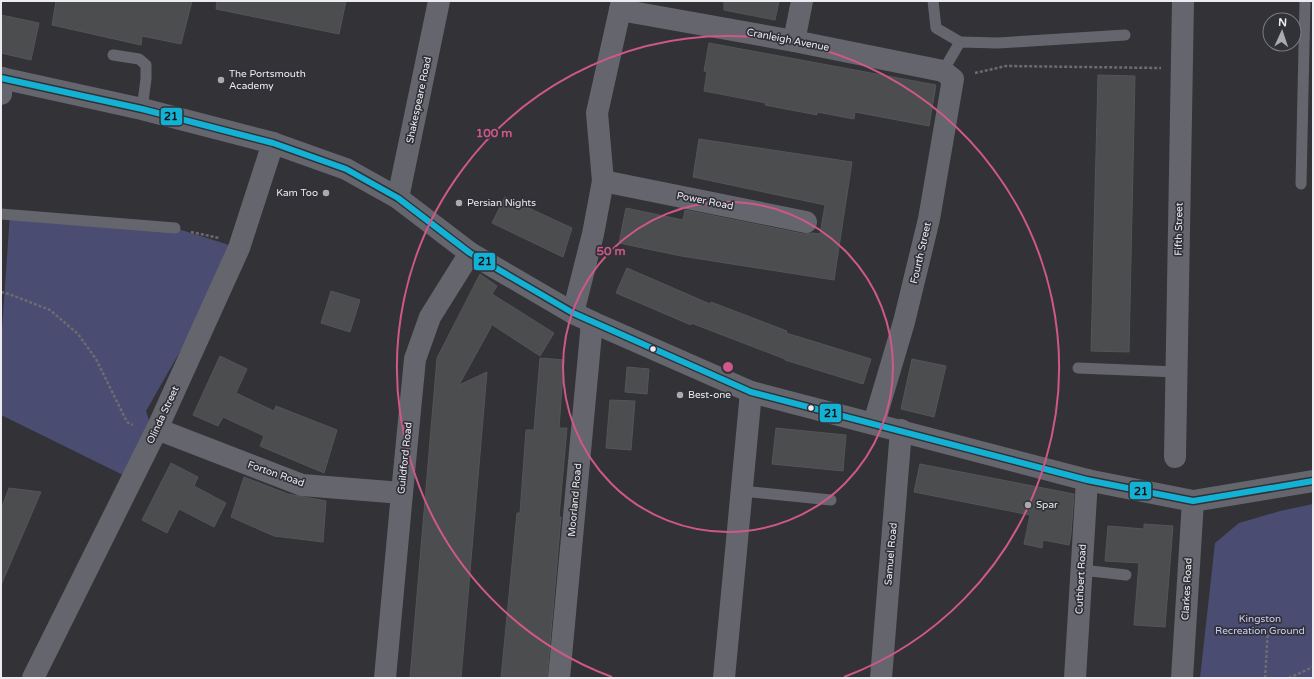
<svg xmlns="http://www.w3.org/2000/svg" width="1314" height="679" font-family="'Varela Round',sans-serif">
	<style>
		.green { fill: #4b4c71 }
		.building { fill: #4b4d4e; stroke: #545556 }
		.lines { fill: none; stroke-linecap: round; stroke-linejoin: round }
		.path { stroke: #6b6b71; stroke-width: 2.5; stroke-dasharray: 3 2; stroke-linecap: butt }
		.service { stroke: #65666d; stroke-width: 11 }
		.minor { stroke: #65666d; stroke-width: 22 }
		.tertiary { stroke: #65666d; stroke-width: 22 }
		.bus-1-casing { stroke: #313138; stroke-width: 9 }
		.bus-1 { stroke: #13b2d5; stroke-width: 6 }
		.ring { fill: none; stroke: #cf5888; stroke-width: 2 }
		.poi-dot { fill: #ababaf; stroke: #313138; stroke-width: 1.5 }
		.bus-dot { fill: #ececf0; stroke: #313138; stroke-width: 1.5 }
		.labels { text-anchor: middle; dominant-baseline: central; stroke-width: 3.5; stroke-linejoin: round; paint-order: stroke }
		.street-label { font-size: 10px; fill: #ececf0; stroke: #313138 }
		.poi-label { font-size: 10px; fill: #ececf0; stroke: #313138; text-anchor: start }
		.park-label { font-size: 10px; fill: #cccefc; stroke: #313138 }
		.centre { fill: #cf5888; stroke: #313138; stroke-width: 2 }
		.ring-label { font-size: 12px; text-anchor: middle; font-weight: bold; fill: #cf5888; stroke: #313138; stroke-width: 3.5; stroke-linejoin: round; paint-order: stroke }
		.line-badge { stroke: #313138; stroke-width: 1.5 }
		.pale-badge-label { font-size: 11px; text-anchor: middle; font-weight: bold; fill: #111 }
	</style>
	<rect width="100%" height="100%" fill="#323237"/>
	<g class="green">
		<polygon points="10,214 175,228 239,248 146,411 154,436 123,475 1,415 1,343"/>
		<polygon points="1313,504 1313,678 1200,678 1215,543 1239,523 1280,511"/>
	</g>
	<g class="building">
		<polygon points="56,1 192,1 181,44 142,36 141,45 52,25"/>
		<polygon points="217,1 346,1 339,34 216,9"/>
		<polygon points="724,1 779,1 775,20 724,10"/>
		<polygon points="1,15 39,23 31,60 1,53"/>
		<polygon points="709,43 936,85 929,126 855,112 854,119 817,112 817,115 765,105 766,103 704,91 707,72 704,71"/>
		<polygon points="1098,75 1135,76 1129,352 1091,351"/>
		<polygon points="699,139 852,162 834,280 681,256 619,243 626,208 683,220 685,210 804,234 812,233 820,234 825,205 693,177"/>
		<polygon points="505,197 572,228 563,257 492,223"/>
		<polygon points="627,268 710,304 711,302 787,331 786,333 871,359 863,384 785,360 785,359 691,323 691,325 616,293"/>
		<polygon points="480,274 497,286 492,294 554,333 540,356 491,324 491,327 459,385 487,372 461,678 410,678 437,358"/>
		<polygon points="331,291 360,300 350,332 321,323"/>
		<polygon points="220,356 247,369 236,393 274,411 276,406 337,430 324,473 260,446 264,436 223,417 218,426 193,415"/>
		<polygon points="540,358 564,360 559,428 567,428 559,517 561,517 547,678 501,678 517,513 520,513 526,430 534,430"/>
		<polygon points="912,359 946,366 934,417 901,409"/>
		<polygon points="627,367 649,369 647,394 625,392"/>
		<polygon points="610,400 635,401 631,450 606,448"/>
		<polygon points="776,428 846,435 843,471 772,464"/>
		<polygon points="171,463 198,477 194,486 226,503 214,527 179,509 167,533 142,520"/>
		<polygon points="920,464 1074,494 1071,534 1069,545 1043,540 1042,548 1024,544 1030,515 914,492"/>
		<polygon points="244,477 288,494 326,501 323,542 274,536 231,517"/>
		<polygon points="9,488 41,492 1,585 1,509"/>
		<polygon points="1144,524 1173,526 1165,627 1134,625 1139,563 1105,561 1108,526 1144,529"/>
	</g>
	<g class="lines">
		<g class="path">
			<polyline points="975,73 1006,66 1161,68"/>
			<polyline points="191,232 219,238"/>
			<polyline points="1,292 9,294 50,310 78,334 96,359 127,422 133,425"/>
			<polyline points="1265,678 1268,630"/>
			<polyline points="1289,678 1313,667"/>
		</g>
		<g class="service">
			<polyline points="933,1 936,28 960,42"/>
			<polyline points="113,55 139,59 146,65 146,79 142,109"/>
			<polyline points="943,71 960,42 998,43 1125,35"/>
			<polyline points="1301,184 1305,1"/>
			<polyline points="1,214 175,228"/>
			<polyline points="1078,368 1177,372"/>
			<polyline points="742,491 831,500"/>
			<polyline points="1082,570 1126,575"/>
		</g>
		<g class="minor">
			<polyline points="620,10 794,41 943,71 953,79 929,219 904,322 874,423"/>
			<polyline points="794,41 802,1"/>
			<polyline points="1,94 2,78"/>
			<polyline points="603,181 806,222"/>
			<polyline points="398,198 439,1"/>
			<polyline points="573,313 593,234 603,181 597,113 622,1"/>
			<polyline points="157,429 302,485 402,493"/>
			<polyline points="1175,457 1183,1"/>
			<polyline points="33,678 157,429 239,248 273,143"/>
			<polyline points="385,678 402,493 415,359 430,317 470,253"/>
			<polyline points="559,678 592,322"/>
			<polyline points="724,678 751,392"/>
			<polyline points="881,678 901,430"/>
			<polyline points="1075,678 1087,480"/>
			<polyline points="1182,678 1193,501"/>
		</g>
		<polyline class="tertiary" points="1,78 142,109 273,143 346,169 398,198 470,253 573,313 592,322 751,392 1087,480 1193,501 1313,481"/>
		<g class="bus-1-casing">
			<polyline id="bus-1" points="1,78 142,109 273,143 346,169 398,198 470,253 573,313 751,392 1087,480 1193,501 1313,481"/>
		</g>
		<use href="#bus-1" class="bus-1"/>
	</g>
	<g class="ring">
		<circle cx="728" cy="367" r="165"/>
		<path d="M612 677A331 331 0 1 1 844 677"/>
	</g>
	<g class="poi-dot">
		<circle cx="221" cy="80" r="4"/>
		<circle cx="326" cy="193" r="4"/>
		<circle cx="459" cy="203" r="4"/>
		<circle cx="680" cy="395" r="4"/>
		<circle cx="1028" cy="505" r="4"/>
	</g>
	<g class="bus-dot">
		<circle cx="653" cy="349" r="3.5"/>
		<circle cx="811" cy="408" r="3.5"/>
	</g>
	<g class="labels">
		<g class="street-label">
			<text transform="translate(788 40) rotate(11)">Cranleigh Avenue</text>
			<text transform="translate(419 100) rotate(-78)">Shakespeare Road</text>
			<text transform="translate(705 201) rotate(11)">Power Road</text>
			<text transform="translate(1179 229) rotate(-89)">Fifth Street</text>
			<text transform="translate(921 253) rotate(-77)">Fourth Street</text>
			<text transform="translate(163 415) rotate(-65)">Olinda Street</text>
			<text transform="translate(405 458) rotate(-84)">Guildford Road</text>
			<text transform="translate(276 474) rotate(19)">Forton Road</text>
			<text transform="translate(575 500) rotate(-85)">Moorland Road</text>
			<text transform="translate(891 554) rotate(-85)">Samuel Road</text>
			<text transform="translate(1081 579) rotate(-87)">Cuthbert Road</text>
			<text transform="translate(1187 589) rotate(-87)">Clarkes Road</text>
		</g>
		<g class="poi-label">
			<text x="229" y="74">The Portsmouth<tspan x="229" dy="12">Academy</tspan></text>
			<text x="318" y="193" text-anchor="end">Kam Too</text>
			<text x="467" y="203">Persian Nights</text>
			<text x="688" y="395">Best-one</text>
			<text x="1036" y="505">Spar</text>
		</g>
		<g class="park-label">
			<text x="1260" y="619">Kingston<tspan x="1260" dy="12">Recreation Ground</tspan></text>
		</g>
	</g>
	<circle cx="728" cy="367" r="6" class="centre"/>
	<g class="ring-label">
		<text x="494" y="137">100 m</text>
		<text x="611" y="255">50 m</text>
	</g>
	<g class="line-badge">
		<rect x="160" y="107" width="23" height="19" rx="4" fill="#13b2d5"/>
		<rect x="473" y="252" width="23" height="19" rx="4" fill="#13b2d5"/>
		<rect x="819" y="403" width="23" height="20" rx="4" fill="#13b2d5"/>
		<rect x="1129" y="481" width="23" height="19" rx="4" fill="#13b2d5"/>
	</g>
	<g class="pale-badge-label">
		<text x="171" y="120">21</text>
		<text x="485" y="265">21</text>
		<text x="831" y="417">21</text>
		<text x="1141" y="495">21</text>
	</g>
	<rect width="1314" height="679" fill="none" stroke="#ececf0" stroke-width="4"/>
	<g transform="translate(1282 32) rotate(3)"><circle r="19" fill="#313138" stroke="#7c7c82"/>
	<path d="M0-3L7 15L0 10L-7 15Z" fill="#ababaf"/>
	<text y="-6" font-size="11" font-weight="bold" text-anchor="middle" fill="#ececf0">N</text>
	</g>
</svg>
